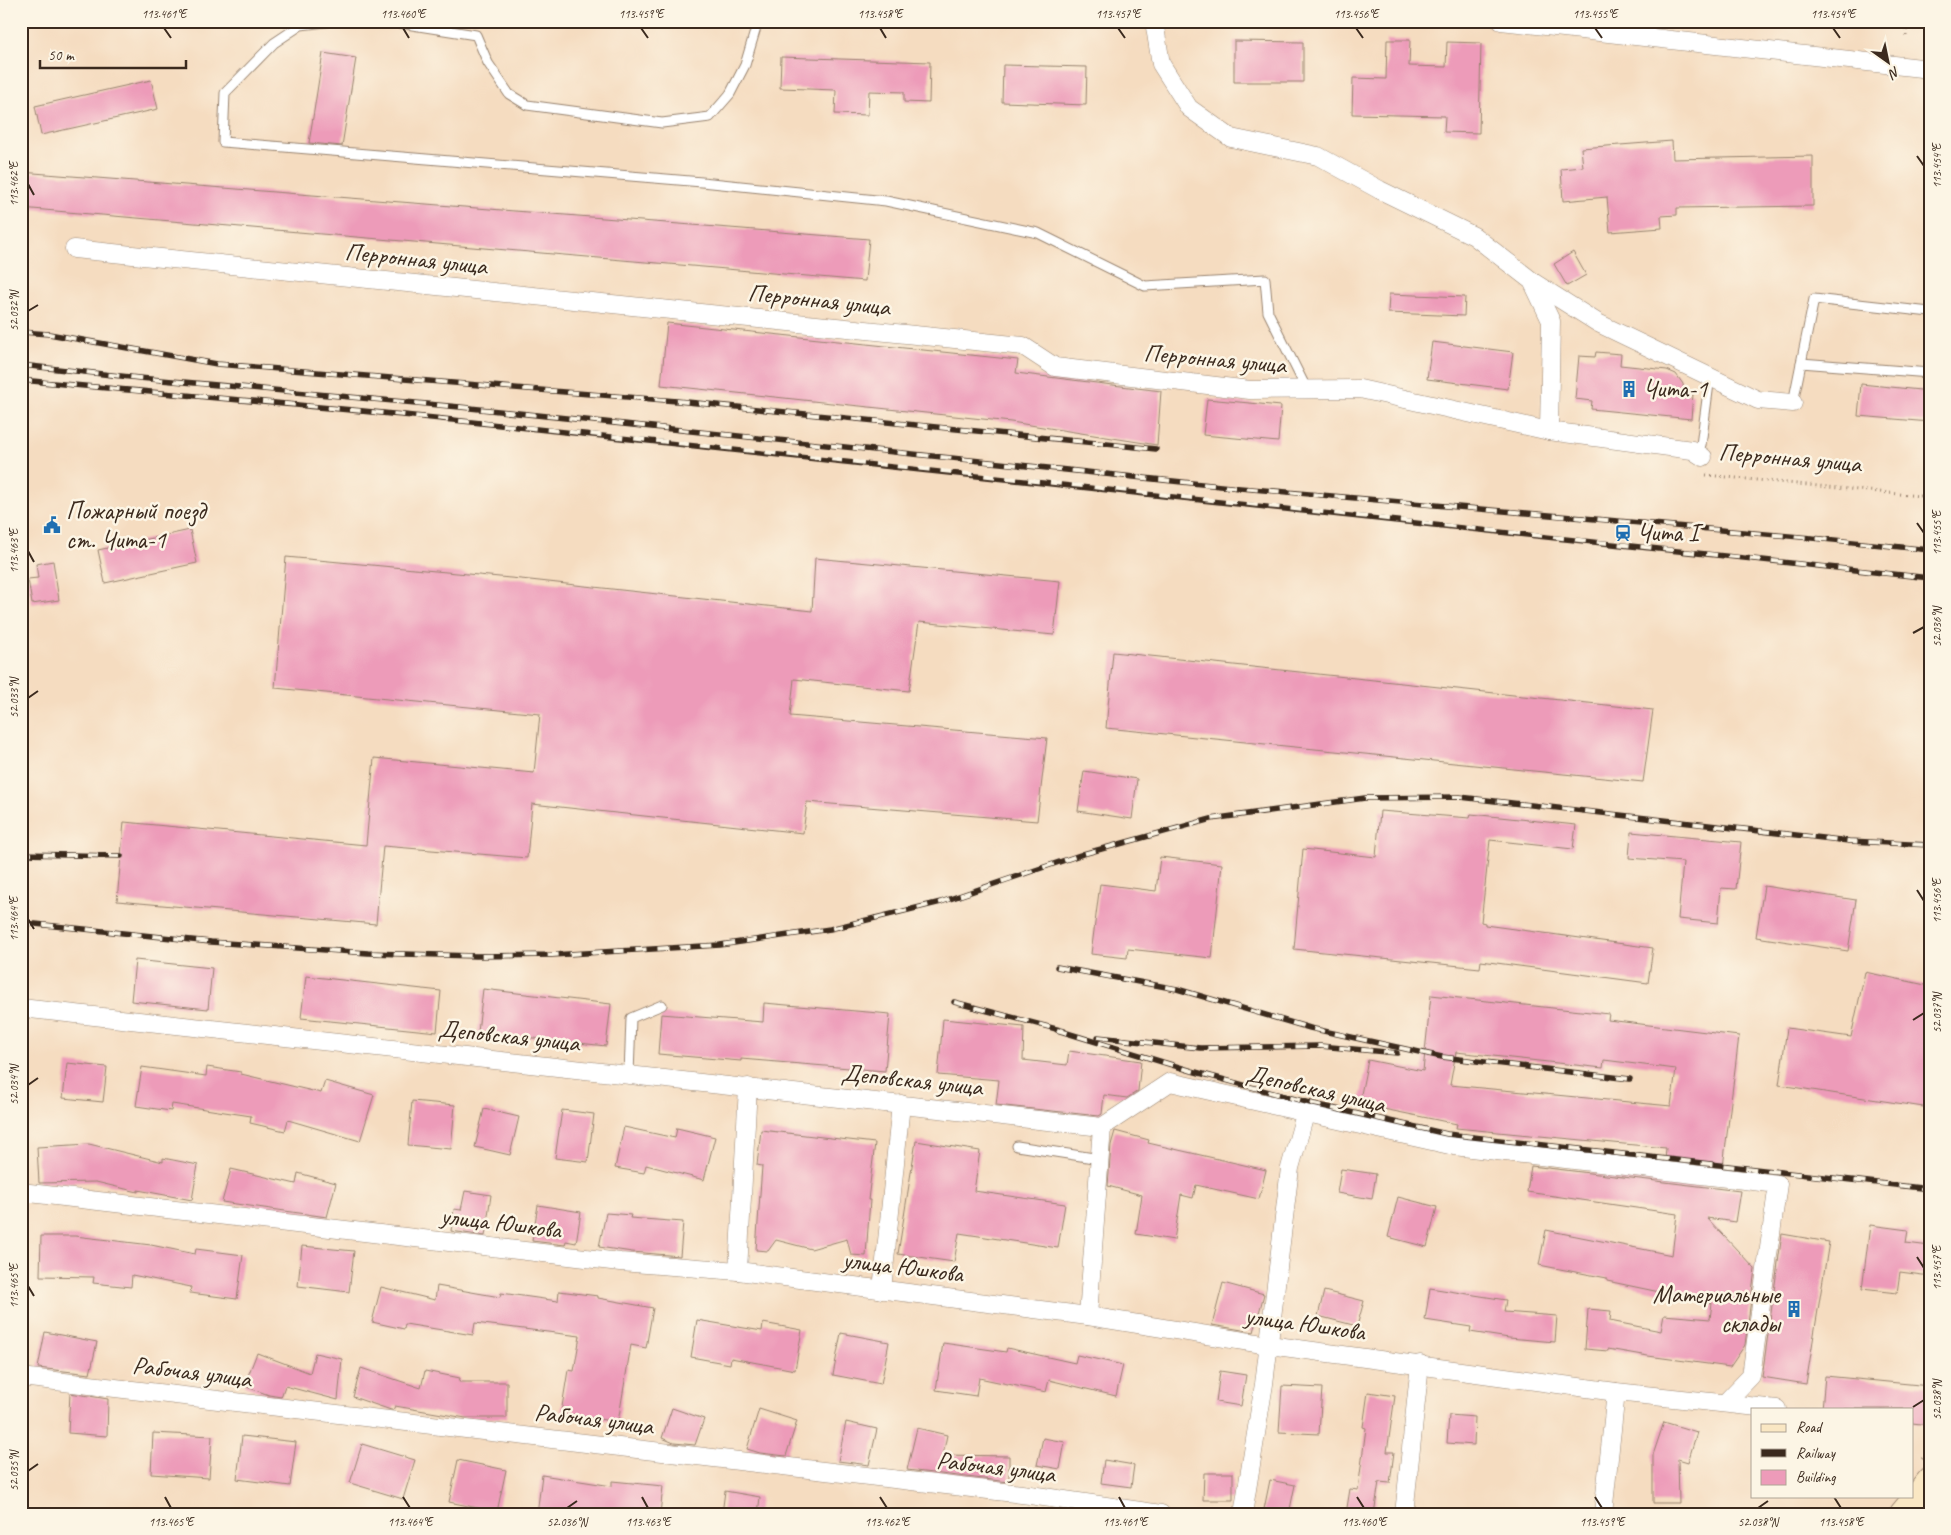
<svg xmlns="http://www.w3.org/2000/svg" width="1951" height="1535" font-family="Caveat,sans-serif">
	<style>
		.green { fill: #9dd689; stroke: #6c8054 }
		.building { fill: #ed9bb9; fill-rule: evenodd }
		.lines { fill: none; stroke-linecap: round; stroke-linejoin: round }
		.service-casing { stroke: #98836f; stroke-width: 11 }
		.minor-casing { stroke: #98836f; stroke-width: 19 }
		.secondary-casing { stroke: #98836f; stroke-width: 27 }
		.path { stroke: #98836f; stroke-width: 3; stroke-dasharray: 1 4; stroke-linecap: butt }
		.service { stroke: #fff; stroke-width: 9 }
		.minor { stroke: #fff; stroke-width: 18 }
		.secondary { stroke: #fae7c3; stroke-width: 25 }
		.rail-casing { stroke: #3b2a1e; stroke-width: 5.5 }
		.rail { stroke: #fcf5e5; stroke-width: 4; stroke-dasharray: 11; stroke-linecap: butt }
		.ticks { fill: none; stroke: #3b2a1e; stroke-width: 2 }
		.labels { text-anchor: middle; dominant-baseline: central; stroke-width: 5; stroke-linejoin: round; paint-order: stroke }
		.street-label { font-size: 25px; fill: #3b2a1e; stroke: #fcf5e5 }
		.poi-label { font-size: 25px; fill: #3b2a1e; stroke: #fcf5e5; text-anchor: start }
		.neatline { fill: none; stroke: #3b2a1e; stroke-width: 2 }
		.ticks-label { font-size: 12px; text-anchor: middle; fill: #3b2a1e }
	</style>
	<rect width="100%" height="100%" fill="#fcf5e5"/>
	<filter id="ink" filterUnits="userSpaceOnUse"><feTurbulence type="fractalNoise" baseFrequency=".02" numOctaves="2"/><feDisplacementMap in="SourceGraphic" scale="10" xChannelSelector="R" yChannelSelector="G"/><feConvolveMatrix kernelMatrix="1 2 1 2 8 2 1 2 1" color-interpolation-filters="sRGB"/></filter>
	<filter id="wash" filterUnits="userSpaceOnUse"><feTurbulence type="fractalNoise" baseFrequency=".0096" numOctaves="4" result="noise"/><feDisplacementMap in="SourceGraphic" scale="20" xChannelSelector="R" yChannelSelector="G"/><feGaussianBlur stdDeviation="1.12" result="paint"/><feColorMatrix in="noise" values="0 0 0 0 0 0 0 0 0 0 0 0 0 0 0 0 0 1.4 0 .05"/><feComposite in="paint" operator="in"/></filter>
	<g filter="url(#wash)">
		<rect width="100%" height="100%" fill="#f5dcc0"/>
		<polygon class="green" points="1892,21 1930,21 1930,29 1891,23"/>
		<g id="blocks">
			<g class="building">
				<polygon points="1387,40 1410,40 1409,66 1446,67 1447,42 1481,43 1479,133 1444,132 1445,116 1352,114 1353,78 1386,79"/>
				<polygon points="1234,41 1303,42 1303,82 1234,82"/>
				<polygon points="323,53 356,58 342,146 309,143"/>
				<polygon points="781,57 930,62 929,103 904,102 904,92 869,91 868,115 835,114 836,90 780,88"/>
				<polygon points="1003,65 1087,67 1086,105 1002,102"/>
				<polygon points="151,80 158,109 41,135 35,106"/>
				<polygon points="1672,141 1673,159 1813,156 1813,206 1677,208 1677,215 1661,216 1662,228 1610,232 1607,197 1563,201 1561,169 1583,167 1581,148"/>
				<polygon points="21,172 869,239 865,281 21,208"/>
				<polygon points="1573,252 1586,275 1567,286 1554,264"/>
				<polygon points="1389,294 1465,297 1464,316 1388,313"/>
				<polygon points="667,323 1018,360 1016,373 1161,391 1157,445 1011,422 661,385"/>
				<polygon points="1432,342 1513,352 1508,389 1427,379"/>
				<polygon points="1596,352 1621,354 1620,365 1667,370 1676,374 1683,384 1684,393 1693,394 1691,419 1591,409 1592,401 1575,399 1579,356 1595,357"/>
				<polygon points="1861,384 1930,391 1930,422 1858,416"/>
				<polygon points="1207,399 1281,406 1278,442 1203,435"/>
				<polygon points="190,530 197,563 105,583 98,550"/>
				<polygon points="286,557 521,579 812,611 815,558 1060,581 1054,635 919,622 909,691 794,679 790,716 1047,738 1037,821 807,802 803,833 532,804 527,858 383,846 376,924 117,901 124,822 366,845 374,758 534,773 540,714 275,688"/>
				<polygon points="53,561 59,600 32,604 28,579 38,578 36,564"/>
				<polygon points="1113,652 1653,710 1643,782 1106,728"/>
				<polygon points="1084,771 1137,779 1132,819 1078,811"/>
				<polygon points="1380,811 1470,818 1471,814 1576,825 1573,849 1490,840 1481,922 1485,923 1485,925 1653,948 1648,983 1481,961 1480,968 1294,949 1303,849 1376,857"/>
				<polygon points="1631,832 1741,842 1736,889 1721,888 1718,923 1678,919 1683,862 1629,858"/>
				<polygon points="1160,857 1222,864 1212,958 1128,949 1127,958 1091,954 1100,884 1156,891"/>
				<polygon points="1764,886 1856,900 1848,951 1756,937"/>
				<polygon points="135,960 212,968 208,1009 131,1001"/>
				<polygon points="1865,972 1930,986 1930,1108 1779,1085 1787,1028 1851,1037"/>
				<polygon points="306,976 441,991 437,1032 301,1018"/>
				<polygon points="483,989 611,1004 606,1046 478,1032"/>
				<path d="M1431,995l178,19 -1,6 131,16 -16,131 -58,-7 1,-12 -210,-20 1,-4 -98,-20 9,-44 55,11zM1456,1052l147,16 1,-8 72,9 -5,37 -221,-21z"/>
				<polygon points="764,1003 890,1014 885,1071 741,1059 741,1061 658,1054 661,1014 763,1022"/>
				<polygon points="943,1019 1024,1027 1023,1060 1067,1065 1069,1051 1141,1061 1138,1091 1127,1098 1104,1095 1102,1114 1099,1116 996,1105 999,1080 938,1075"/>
				<polygon points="67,1063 107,1067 103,1102 63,1098"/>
				<polygon points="142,1067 206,1076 207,1067 241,1072 241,1074 321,1093 325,1081 374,1095 360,1141 288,1120 285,1131 250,1123 251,1116 172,1104 171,1111 136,1106"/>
				<polygon points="412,1101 455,1105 451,1149 408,1145"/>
				<polygon points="484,1109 519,1117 510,1155 475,1147"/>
				<polygon points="562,1110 594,1114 588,1162 555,1158"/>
				<polygon points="624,1127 675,1138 677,1128 715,1137 704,1180 646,1165 644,1173 615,1168"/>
				<polygon points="761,1130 875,1143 868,1200 870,1200 866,1256 851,1255 847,1239 811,1249 776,1240 768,1251 756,1250 762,1166 757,1165"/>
				<polygon points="1115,1131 1149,1140 1148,1143 1266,1170 1259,1199 1196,1185 1193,1198 1181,1195 1174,1240 1136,1234 1142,1195 1108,1186 1111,1145"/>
				<polygon points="916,1141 980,1151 974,1191 1065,1204 1058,1248 959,1233 954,1262 898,1254"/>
				<polygon points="89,1144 163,1162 163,1158 198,1165 192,1200 138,1190 138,1192 96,1182 39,1183 37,1147"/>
				<polygon points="1531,1166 1740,1191 1735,1222 1707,1218 1755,1269 1745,1345 1730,1367 1648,1356 1608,1349 1608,1351 1585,1349 1588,1309 1611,1311 1610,1321 1661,1331 1664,1315 1710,1319 1712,1303 1607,1281 1607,1278 1539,1265 1546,1230 1672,1255 1677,1214 1527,1192"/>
				<polygon points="231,1169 296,1184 298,1173 336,1183 327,1217 222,1202"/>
				<polygon points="1341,1169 1376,1174 1372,1199 1337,1193"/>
				<polygon points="465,1191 491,1195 485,1236 451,1231 454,1209 461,1210"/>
				<polygon points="1398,1197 1437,1207 1427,1247 1388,1237"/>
				<polygon points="538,1205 581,1212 576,1243 566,1241 565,1245 532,1241"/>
				<polygon points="606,1213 631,1215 630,1218 683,1222 680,1256 632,1252 599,1247"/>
				<polygon points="1870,1225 1908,1230 1906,1243 1930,1246 1930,1276 1900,1272 1897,1293 1862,1289"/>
				<polygon points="1782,1234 1829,1242 1806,1384 1762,1377"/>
				<polygon points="41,1236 75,1236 151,1245 195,1254 196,1249 243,1255 237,1299 190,1293 191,1287 132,1275 131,1287 93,1283 94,1277 40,1276"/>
				<polygon points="302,1246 354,1251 349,1292 298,1286"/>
				<polygon points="1223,1283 1264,1294 1254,1332 1212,1325"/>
				<polygon points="437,1286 500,1297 501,1293 558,1301 559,1291 598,1296 598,1298 653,1308 646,1348 631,1345 618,1422 561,1413 568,1370 574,1371 580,1336 475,1323 473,1335 405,1324 404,1329 372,1322 381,1287 435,1300"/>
				<polygon points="1430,1288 1506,1300 1504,1312 1557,1316 1555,1342 1509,1338 1470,1332 1471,1327 1425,1320"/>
				<polygon points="1324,1291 1364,1301 1357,1326 1318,1316"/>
				<polygon points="697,1320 762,1331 763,1323 802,1330 795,1370 731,1358 730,1364 691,1357"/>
				<polygon points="45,1332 97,1342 90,1374 38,1368"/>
				<polygon points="841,1333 889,1342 881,1384 833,1375"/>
				<polygon points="943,1343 1006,1352 1007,1348 1075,1363 1077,1355 1123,1365 1116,1396 1049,1380 1046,1392 979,1378 976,1396 936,1390"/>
				<polygon points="257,1353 310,1373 315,1353 342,1359 338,1400 285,1386 281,1397 269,1395 244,1386"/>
				<polygon points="361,1368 421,1388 425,1371 460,1378 459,1382 507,1382 507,1418 466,1418 395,1406 393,1410 391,1410 353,1397"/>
				<polygon points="1220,1371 1246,1375 1241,1406 1216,1402"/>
				<polygon points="1825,1376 1930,1386 1930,1425 1912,1423 1912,1409 1822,1409"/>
				<polygon points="1282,1386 1322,1388 1319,1434 1279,1432"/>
				<polygon points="1368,1392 1395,1396 1387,1452 1394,1452 1390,1483 1379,1482 1374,1514 1346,1514 1350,1489 1358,1490 1366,1428 1363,1427"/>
				<polygon points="70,1393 108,1399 107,1436 68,1433"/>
				<polygon points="672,1408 704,1419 695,1445 674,1443 662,1438"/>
				<polygon points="759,1409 797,1421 786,1456 760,1453 747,1449"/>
				<polygon points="1449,1415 1475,1417 1474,1445 1447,1443"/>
				<polygon points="846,1422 877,1429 869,1465 838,1461"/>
				<polygon points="1664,1422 1697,1432 1688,1462 1678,1459 1679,1503 1653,1503 1653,1455"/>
				<polygon points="917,1428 947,1435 943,1455 1009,1456 1009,1482 907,1470"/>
				<polygon points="153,1433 212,1436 209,1478 151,1474"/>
				<polygon points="242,1436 296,1442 290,1486 237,1479"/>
				<polygon points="1043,1438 1065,1442 1060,1469 1037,1465"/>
				<polygon points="362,1444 415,1460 403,1499 350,1483"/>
				<polygon points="458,1460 506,1470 497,1512 449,1502"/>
				<polygon points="1104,1460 1134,1465 1131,1487 1101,1483"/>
				<polygon points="1204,1473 1233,1473 1233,1500 1203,1500"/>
				<polygon points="542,1475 612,1486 612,1481 663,1486 660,1514 537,1514"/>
				<polygon points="1270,1480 1295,1485 1289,1514 1263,1514"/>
				<polygon points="725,1491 760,1497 758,1514 722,1514"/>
			</g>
		</g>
	</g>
	<g filter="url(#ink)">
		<use href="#blocks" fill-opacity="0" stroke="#98836f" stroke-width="1"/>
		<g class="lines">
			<g class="service-casing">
				<g id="service">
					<polyline points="334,21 301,25 274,43 225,93 223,142 702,182 886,201 1038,233 1145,286 1265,279 1268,312 1307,390"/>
					<polyline points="387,21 476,35 488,63 509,94 527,105 662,123 710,117 730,94 745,65 758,21"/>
					<polyline points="1801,363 1930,373"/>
					<polyline points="1793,403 1814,299 1930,312"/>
					<polyline points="1692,449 1701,445 1710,376"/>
					<polyline points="629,1075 631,1018 662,1005"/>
					<polyline points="1017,1146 1100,1159"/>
				</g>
			</g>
			<g class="minor-casing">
				<g id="minor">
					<polyline points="1501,21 1930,69"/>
					<polyline points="74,249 1023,346 1055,367 1250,390 1360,389 1549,431 1551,321 1532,281 1474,236 1380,190 1318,156 1231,138 1189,108 1161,64 1154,21"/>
					<polyline points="1533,282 1598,323 1758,400 1793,403"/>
					<polyline points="1549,431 1692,450 1703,457"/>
					<polyline points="21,1008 1102,1127 1170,1082 1454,1146 1778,1184 1751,1376 1725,1403"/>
					<polyline points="21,1192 620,1262 738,1271 1088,1316 1269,1345 1616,1392 1777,1409"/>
					<polyline points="738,1271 748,1087"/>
					<polyline points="882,1290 901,1104"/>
					<polyline points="1088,1316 1102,1127"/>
					<polyline points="21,1377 1030,1495 1161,1514"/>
					<polyline points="1243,1514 1264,1384 1290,1168 1306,1111"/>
					<polyline points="1404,1514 1420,1364"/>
					<polyline points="1603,1514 1616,1392"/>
				</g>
			</g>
			<g class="secondary-casing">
				<polyline id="secondary" points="1902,1514 1930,1480"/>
			</g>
			<g class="path">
				<polyline points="1906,36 1907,21"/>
				<polyline points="1706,475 1930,497"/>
				<polyline points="1922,1459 1930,1450"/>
			</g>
			<use href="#service" class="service"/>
			<use href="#minor" class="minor"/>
			<use href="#secondary" class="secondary"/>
			<g class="rail-casing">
				<g id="rail">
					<polyline points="21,332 49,334 217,364 677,401 1156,449"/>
					<polyline points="21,365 139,378 460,407 1240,488 1834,540 1930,550"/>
					<path d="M21,380c144,14 288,25 432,40 493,50 985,105 1477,158"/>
					<polyline points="21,854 121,856"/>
					<polyline points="21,924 35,924 211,942 368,953 476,956 552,955 720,945 830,929 941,902 1083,854 1211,819 1365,798 1460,797 1849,841 1930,845"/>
					<polyline points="1057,967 1177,989 1310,1028 1442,1057 1630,1079"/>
					<polyline points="954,1002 1064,1031"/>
					<polyline points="1057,1030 1192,1071 1314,1104 1447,1134 1930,1189"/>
					<polyline points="1098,1037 1200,1048 1320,1046 1397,1053"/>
				</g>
			</g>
			<use href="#rail" class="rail"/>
		</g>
	</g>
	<path class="ticks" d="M164,28l7,10M403,28l6,10M641,28l7,10M880,28l6,10M1118,28l7,10M1356,28l7,10M1595,28l7,10M1833,28l7,10M1917,156l7,10M28,184l6,11M28,311l10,-6M1917,523l7,10M28,551l6,11M1913,633l11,-6M28,698l10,-7M1917,890l7,11M28,919l6,10M1913,1020l11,-7M28,1085l10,-7M1917,1257l7,11M28,1286l6,10M1913,1407l11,-7M28,1471l10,-7M165,1497l6,11M403,1497l7,11M642,1497l6,11M880,1497l7,11M1119,1497l6,11M1357,1497l7,11M1595,1497l7,11M1834,1497l7,11M567,1508l10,-7M1758,1508l10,-7"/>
	<defs>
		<g id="building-bare" transform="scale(1.35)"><path d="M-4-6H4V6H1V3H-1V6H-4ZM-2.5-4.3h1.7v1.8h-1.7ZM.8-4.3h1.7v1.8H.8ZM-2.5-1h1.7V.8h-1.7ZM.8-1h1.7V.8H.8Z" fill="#1f6fb2" stroke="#fcf5e5" stroke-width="2.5" paint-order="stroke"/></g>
		<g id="civic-bare" transform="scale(1.35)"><path d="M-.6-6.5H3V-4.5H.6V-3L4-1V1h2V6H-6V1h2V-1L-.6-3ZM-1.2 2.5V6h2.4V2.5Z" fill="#1f6fb2" stroke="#fcf5e5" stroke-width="2.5" paint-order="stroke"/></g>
		<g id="station-bare" transform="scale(1.35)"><path d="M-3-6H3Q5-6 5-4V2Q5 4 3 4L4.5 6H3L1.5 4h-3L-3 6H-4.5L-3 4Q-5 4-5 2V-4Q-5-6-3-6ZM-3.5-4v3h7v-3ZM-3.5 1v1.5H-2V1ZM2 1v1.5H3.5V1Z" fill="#1f6fb2" stroke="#fcf5e5" stroke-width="2.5" paint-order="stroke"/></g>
	</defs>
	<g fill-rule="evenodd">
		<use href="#building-bare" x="1629" y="389"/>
		<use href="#civic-bare" x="52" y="525"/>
		<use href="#station-bare" x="1623" y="533"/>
		<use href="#building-bare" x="1794" y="1309"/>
	</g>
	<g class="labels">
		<g class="street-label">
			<text transform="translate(416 259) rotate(6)">Перронная улица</text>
			<text transform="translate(819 300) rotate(6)">Перронная улица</text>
			<text transform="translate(1215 359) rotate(5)">Перронная улица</text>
			<text transform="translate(1790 458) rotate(5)">Перронная улица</text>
			<text transform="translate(509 1036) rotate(6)">Деповская улица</text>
			<text transform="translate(912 1080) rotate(6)">Деповская улица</text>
			<text transform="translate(1316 1089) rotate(13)">Деповская улица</text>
			<text transform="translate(501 1223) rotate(7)">улица Юшкова</text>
			<text transform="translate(903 1267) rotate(7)">улица Юшкова</text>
			<text transform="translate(1305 1324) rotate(8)">улица Юшкова</text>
			<text transform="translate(192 1372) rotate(7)">Рабочая улица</text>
			<text transform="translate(594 1419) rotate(7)">Рабочая улица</text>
			<text transform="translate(996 1467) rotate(7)">Рабочая улица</text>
		</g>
		<g class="poi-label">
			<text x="1643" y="389">Чита-1</text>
			<text x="66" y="511">Пожарный поезд<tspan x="66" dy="29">ст. Чита-1</tspan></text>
			<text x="1637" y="533">Чита I</text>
			<text x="1780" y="1295" text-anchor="end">Материальные<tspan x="1780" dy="29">склады</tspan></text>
		</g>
	</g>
	<rect width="1951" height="1535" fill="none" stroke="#fcf5e5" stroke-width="55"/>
	<rect x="1751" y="1408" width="162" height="90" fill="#fcf5e5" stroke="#afa495"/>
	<rect x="1761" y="1424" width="25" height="8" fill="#fae7c3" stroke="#afa495"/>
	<text x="1796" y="1432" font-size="15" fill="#3b2a1e">Road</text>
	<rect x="1761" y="1449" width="25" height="8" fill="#3b2a1e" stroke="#afa495"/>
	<text x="1796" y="1458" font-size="15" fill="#3b2a1e">Railway</text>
	<rect x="1761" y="1470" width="25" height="15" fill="#ed9bb9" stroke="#afa495"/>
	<text x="1796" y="1482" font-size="15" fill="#3b2a1e">Building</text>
	<g transform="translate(1888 62) rotate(147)" stroke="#fcf5e5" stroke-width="4" paint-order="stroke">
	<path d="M0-4L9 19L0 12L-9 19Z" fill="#3b2a1e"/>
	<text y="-8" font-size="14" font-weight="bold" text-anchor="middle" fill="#3b2a1e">N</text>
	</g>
	<path d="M40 60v8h146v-8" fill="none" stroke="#3b2a1e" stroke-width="2.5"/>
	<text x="48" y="60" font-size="15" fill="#3b2a1e" stroke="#fcf5e5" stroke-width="4" paint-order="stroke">50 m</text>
	<rect x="28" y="28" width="1896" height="1480" class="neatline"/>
	<g class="ticks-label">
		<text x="164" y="18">113.461°E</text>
		<text x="403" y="18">113.460°E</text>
		<text x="641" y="18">113.459°E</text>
		<text x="880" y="18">113.458°E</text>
		<text x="1118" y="18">113.457°E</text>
		<text x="1356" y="18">113.456°E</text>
		<text x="1595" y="18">113.455°E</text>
		<text x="1833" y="18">113.454°E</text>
		<text transform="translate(1937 166) rotate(-90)" y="4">113.454°E</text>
		<text transform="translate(14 184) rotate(-90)" y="4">113.462°E</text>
		<text transform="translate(14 311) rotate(-90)" y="4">52.032°N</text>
		<text transform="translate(1937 533) rotate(-90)" y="4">113.455°E</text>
		<text transform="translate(14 551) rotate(-90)" y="4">113.463°E</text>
		<text transform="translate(1937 627) rotate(-90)" y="4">52.036°N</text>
		<text transform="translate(14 698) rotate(-90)" y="4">52.033°N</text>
		<text transform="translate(1937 901) rotate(-90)" y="4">113.456°E</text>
		<text transform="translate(14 919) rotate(-90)" y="4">113.464°E</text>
		<text transform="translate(1937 1013) rotate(-90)" y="4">52.037°N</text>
		<text transform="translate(14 1085) rotate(-90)" y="4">52.034°N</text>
		<text transform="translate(1937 1268) rotate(-90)" y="4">113.457°E</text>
		<text transform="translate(14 1286) rotate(-90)" y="4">113.465°E</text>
		<text transform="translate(1937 1400) rotate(-90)" y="4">52.038°N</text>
		<text transform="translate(14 1471) rotate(-90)" y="4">52.035°N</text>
		<text x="171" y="1526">113.465°E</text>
		<text x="410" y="1526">113.464°E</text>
		<text x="567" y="1526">52.036°N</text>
		<text x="648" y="1526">113.463°E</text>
		<text x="887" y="1526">113.462°E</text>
		<text x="1125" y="1526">113.461°E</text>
		<text x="1364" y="1526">113.460°E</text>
		<text x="1602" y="1526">113.459°E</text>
		<text x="1758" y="1526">52.038°N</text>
		<text x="1841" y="1526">113.458°E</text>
	</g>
</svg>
